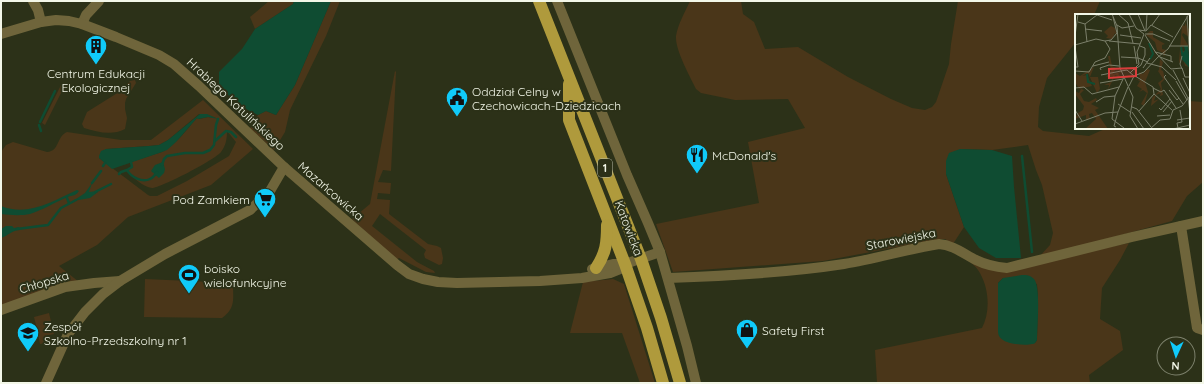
<svg xmlns="http://www.w3.org/2000/svg" width="1204" height="384" font-family="Quicksand,sans-serif">
	<style>
		.green { fill: #4a3619; fill-rule: evenodd }
		.water { fill: #0f4c32 }
		.lines { fill: none; stroke-linecap: round; stroke-linejoin: round }
		.stream { stroke: #0f4c32; stroke-width: 2.5 }
		.minor { stroke: #6f653b; stroke-width: 10 }
		.major { stroke: #af9a3c; stroke-width: 12 }
		.labels { text-anchor: middle; dominant-baseline: central; stroke-width: 4; stroke-linejoin: round; paint-order: stroke }
		.shield { fill: #2c3118; stroke: #b7bcaa; stroke-width: 1 }
		.shield-label { font-size: 11px; font-weight: bold; fill: #f3f7e8 }
		.poi-label { font-size: 12px; fill: #f3f7e8; stroke: #2c3118; text-anchor: start }
		.street-label { font-size: 12px; fill: #f3f7e8; stroke: #2c3118 }
		.inset-river { fill: none; stroke: #0f4c32; stroke-width: 2 }
		.inset-road { fill: none; stroke: #7c806b; stroke-width: 1 }
		.view { fill: #d93d3b; fill-opacity: 0.15; stroke: #d93d3b; stroke-width: 2 }
		.inset-edge { fill: none; stroke: #f3f7e8; stroke-width: 2 }
	</style>
	<rect width="100%" height="100%" fill="#2c3118"/>
	<g class="green">
		<polygon points="269,1 294,1 293,4 255,29 250,17"/>
		<polygon points="331,1 340,1 326,36 290,110 285,132 274,150 250,128 258,115 266,111 276,115 295,85"/>
		<path d="M690,1h51l2,13 11,8 11,27 33,-2 50,30 43,22 21,9 13,2 7,-3 4,-5 13,-38 2,-20 7,-43h142l-6,14h-18v27l-29,36 -8,29 -1,20 5,4 46,5 18,-8h82v-27l14,1v80l-16,14 -15,25 -134,37 12,-13 3,-12 -11,-48 -6,-15 -8,-25 -36,5 -32,-1 -14,25 18,53 -11,17 -8,-5h-5l-117,22 -150,11 -17,-48 103,-21 -11,-61 57,-14 -17,-29 -53,1 -34,-7 -5,-4c-6,-13 -21,-39 -20,-53 2,-12 9,-24 14,-35z"/>
		<polygon points="395,71 396,72 391,171 383,170 378,182 391,183 390,194 378,193 377,199 390,200 389,214 428,244 437,246 441,248 443,258 442,264 439,265 425,258 424,254 426,250 380,214 372,226 417,262 434,271 435,273 426,272 399,258 396,260 352,219 370,204"/>
		<path d="M135,80l1,3 -10,16 -1,4v6l2,9 -2,11c-13,7 -28,3 -41,-1l-2,-4 5,-12 32,-20 11,-11z"/>
		<polygon points="61,85 64,87 45,125 42,123"/>
		<path d="M203,100l50,49 -42,36 -83,32 -31,28 -38,21 20,16 -78,25v-155l5,-7 7,-3 34,10c13,-1 9,-15 20,-20l54,8h30zM199,114h6l11,4 -8,-1 -9,2 -2,-1c-11,12 -21,27 -35,34l-31,10 1,5 -5,3c5,7 16,17 25,18 9,0 64,-29 69,-36 5,-7 6,-13 6,-21l9,11 -7,14 -42,25 -30,15h-7l-2,-1 -49,-37 7,-9 43,-3 10,-1 9,-5z"/>
		<path d="M1129,243l-9,17 -18,28 -2,31 20,12 3,19 -34,25 1,8h-213l-2,-33 107,-22c9,-17 7,-42 -4,-58 -3,-5 -10,-9 -14,-13l21,10 115,-18zM1003,278l34,6 1,12 -1,44 -2,3 -37,-60z"/>
		<path d="M145,279l88,4c0,16 3,25 -11,35l-78,-1z"/>
		<polygon points="613,279 624,284 655,383 640,383 622,333 570,333 583,282"/>
		<polygon points="49,313 54,334 45,336 46,343 40,344 38,334 34,335 32,327 36,325 34,317"/>
	</g>
	<g class="water">
		<polygon points="294,1 331,1 295,85 276,115 266,111 258,115 236,104 219,84 219,72 242,49 255,29 293,4"/>
		<polygon points="200,114 207,114 218,119 208,117 198,119 197,118 176,142 167,150 162,152 112,169 99,158 99,156 101,151 106,149 149,146 159,145 168,140"/>
		<polygon points="960,149 992,150 1012,156 1014,187 1021,258 996,258 979,248 964,227 946,174 946,161 949,153"/>
		<polygon points="163,162 165,169 164,173 159,178 151,171 155,165"/>
		<polygon points="92,183 89,192 98,191 98,192 90,198 73,201 85,193"/>
		<path d="M77,190l2,1c-3,5 -6,4 -11,6 -13,5 -25,13 -38,17 -10,2 -19,1 -29,0v-8c27,11 52,-5 76,-16z"/>
		<path d="M6,226h6l2,2 5,-1 1,3c-8,0 -12,6 -19,8v-9z"/>
		<path d="M1022,275c5,0 8,0 12,4 7,8 3,49 3,61 -2,3 -2,4 -5,4 -6,2 -24,0 -29,-4 -5,-3 -5,-7 -5,-11v-46l5,-5z"/>
	</g>
	<g class="lines">
		<g class="stream">
			<polyline points="40,122 55,91"/>
			<polyline points="39,125 41,131"/>
			<polyline points="215,141 226,131 231,132 236,137 234,135"/>
			<polyline points="1022,156 1032,252"/>
			<polyline points="162,165 164,159 167,156 185,153 203,153 210,150 214,145 216,125 218,119"/>
			<polyline points="103,166 105,163"/>
			<polyline points="127,170 132,167 131,162"/>
			<path d="M119,174l2,-2 6,-2c4,7 15,13 23,9 3,-1 5,-4 7,-7"/>
			<polyline points="92,183 101,171"/>
			<polyline points="95,192 111,184"/>
			<polyline points="67,198 69,203"/>
			<polyline points="17,229 48,225 61,208 76,200"/>
		</g>
		<g class="minor">
			<polyline points="33,1 38,10 41,22"/>
			<polyline points="557,1 627,175 648,223 660,252 687,346 696,383"/>
			<polyline points="82,24 86,15 99,1"/>
			<polyline points="1,34 41,22 56,20 69,21 82,24 116,37 159,55 174,64 199,86 284,167 397,265 409,274 423,279 438,282 457,283 540,281 582,278 610,273 620,269 625,264"/>
			<polyline points="1181,226 1197,328 1203,330"/>
			<polyline points="592,269 613,264 625,264 660,252"/>
			<path d="M668,278c59,-2 118,-5 176,-14 32,-5 63,-15 95,-20 14,1 25,10 37,16 10,5 20,7 31,8l125,-31 71,-16"/>
			<polyline points="1,310 65,287 94,283 120,281"/>
			<polyline points="46,383 68,334 85,312 103,294 120,281 165,254 250,210 270,191 284,167"/>
		</g>
		<g class="major">
			<polyline points="539,1 641,259 661,318 680,383"/>
			<polyline points="569,84 569,120 625,264 647,328 663,383"/>
			<path d="M596,268c10,-15 11,-25 11,-43"/>
		</g>
	</g>
	<defs>
		<g id="building-pin" transform="scale(1.15)"><path d="M0 17L-7.5 6A9.5 9.5 0 1 1 7.5 6Z" fill="#10cafa" stroke="#2c3118"/><path d="M-4-6H4V6H1V3H-1V6H-4ZM-2.5-4.3h1.7v1.8h-1.7ZM.8-4.3h1.7v1.8H.8ZM-2.5-1h1.7V.8h-1.7ZM.8-1h1.7V.8H.8Z" fill="#111"/></g>
		<g id="civic-pin" transform="scale(1.15)"><path d="M0 17L-7.5 6A9.5 9.5 0 1 1 7.5 6Z" fill="#10cafa" stroke="#2c3118"/><path d="M-.6-6.5H3V-4.5H.6V-3L4-1V1h2V6H-6V1h2V-1L-.6-3ZM-1.2 2.5V6h2.4V2.5Z" fill="#111"/></g>
		<g id="restaurant-pin" transform="scale(1.15)"><path d="M0 17L-7.5 6A9.5 9.5 0 1 1 7.5 6Z" fill="#10cafa" stroke="#2c3118"/><path d="M-5-6h1v4h1v-4h1v4h1v-4h1v5L-1.5 .5V6h-2V.5L-5-1ZM5-6V6H3V1.5H1.5Q1.5-4 5-6Z" fill="#111"/></g>
		<g id="supermarket-pin" transform="scale(1.15)"><path d="M0 17L-7.5 6A9.5 9.5 0 1 1 7.5 6Z" fill="#10cafa" stroke="#2c3118"/><path d="M-6-5.5h2.5l.6 2H6L4.5 2H-2.5L-4.4-4H-6ZM-1.5 3.2a1.3 1.3 0 1 0 .1 0ZM3 3.2a1.3 1.3 0 1 0 .1 0Z" fill="#111"/></g>
		<g id="stadium-pin" transform="scale(1.15)"><path d="M0 17L-7.5 6A9.5 9.5 0 1 1 7.5 6Z" fill="#10cafa" stroke="#2c3118"/><path d="M0-5a6.5 5 0 1 0 0 10a6.5 5 0 1 0 0-10ZM-3.5-1.8h7v3.6h-7Z" fill="#111"/></g>
		<g id="shop-pin" transform="scale(1.15)"><path d="M0 17L-7.5 6A9.5 9.5 0 1 1 7.5 6Z" fill="#10cafa" stroke="#2c3118"/><path d="M-5-2.5h2.3a2.7 3.5 0 0 1 5.4 0H5L5.5 6h-11ZM-1.5-2.5h3a1.5 2.3 0 0 0-3 0Z" fill="#111"/></g>
		<g id="school-pin" transform="scale(1.15)"><path d="M0 17L-7.5 6A9.5 9.5 0 1 1 7.5 6Z" fill="#10cafa" stroke="#2c3118"/><path d="M0-5L7-2L0 1L-7-2ZM-4 1L0 2.5L4 1V4Q0 6-4 4Z" fill="#111"/></g>
	</defs>
	<g fill-rule="evenodd">
		<use href="#building-pin" x="96" y="46"/>
		<use href="#civic-pin" x="457" y="98"/>
		<use href="#restaurant-pin" x="697" y="155"/>
		<use href="#supermarket-pin" x="265" y="199"/>
		<use href="#stadium-pin" x="189" y="275"/>
		<use href="#shop-pin" x="747" y="330"/>
		<use href="#school-pin" x="28" y="333"/>
	</g>
	<g class="labels">
		<rect class="shield" x="598" y="159" width="14" height="18" rx="3"/>
		<g class="shield-label">
			<text x="605" y="168">1</text>
		</g>
		<g class="poi-label">
			<text x="96" y="73" text-anchor="middle">Centrum Edukacji<tspan x="96" dy="14">Ekologicznej</tspan></text>
			<text x="472" y="91">Oddział Celny w<tspan x="472" dy="14">Czechowicach-Dziedzicach</tspan></text>
			<text x="712" y="155">McDonald's</text>
			<text x="250" y="199" text-anchor="end">Pod Zamkiem</text>
			<text x="204" y="268">boisko<tspan x="204" dy="14">wielofunkcyjne</tspan></text>
			<text x="44" y="326">Zespół<tspan x="44" dy="14">Szkolno-Przedszkolny nr 1</tspan></text>
			<text x="762" y="330">Safety First</text>
		</g>
		<g class="street-label">
			<text transform="translate(236 104) rotate(43)">Hrabiego Kotulińskiego</text>
			<text transform="translate(331 191) rotate(41)">Mazańcowicka</text>
			<text transform="translate(629 228) rotate(69)">Katowicka</text>
			<text transform="translate(901 239) rotate(-11)">Starowiejska</text>
			<text transform="translate(44 282) rotate(-17)">Chłopska</text>
		</g>
	</g>
	<g transform="translate(1075 14)">
		<rect width="115" height="115" fill="#2c3118"/>
		<path d="M110,8l3,7 2,-2 -1,10 -6,-4 -1,2 6,10 -7,1v4l8,3v-7l1,12 -7,1h5l-3,2 5,4v2l-5,-1 -3,-10 -2,8 -1,-3 3,-36 3,1zM36,12l4,2 2,9 -2,-4 -3,6 -6,-1 2,-2 -4,-4zM75,17h3v6l12,7 -3,1v4l4,1 -2,7 -1,-4 -6,-3 -2,-8 -9,-7zM33,42h2l2,10 4,2 -3,6 8,-2 -3,2 3,3 -6,-2 -7,15 1,-5h-5l7,-3 2,-6 -7,1 5,-6zM85,45l3,3 -2,8 2,1 2,8 -4,4 2,12 -3,1 1,-3 -5,2 -2,6 5,-2 -8,7 1,-8 9,-9 -3,-6 5,-4 -5,-8 -4,4 5,-5zM19,53l-4,10h8l2,12 -3,4 -9,-20 -6,3 5,-1 5,11 -13,3 -4,-7v-9l5,3zM72,55l3,1 -5,12 3,10 -4,14 -3,-2 6,-11 -4,-3 -4,2 3,-3 -5,-3 3,-5 -5,-2 5,1 -1,-8 4,2zM6,75l3,1 -4,4 4,7 5,1 7,-4 1,2 -6,4 8,4 -4,2 13,19h-23l11,-10 -4,-6 -3,1 1,5 -4,1v-5l-11,4 3,-6 5,-3 1,-4 -9,-12v-3l4,2z" fill="#4a3619"/>
		<path d="M109,32h4l2,19 -5,-2 -3,-9 3,-4z" fill="#0f4c32"/>
		<path class="inset-river" d="M74,29l4,11 -3,5M106,33l2,12 7,8M12,60l1,8 7,2"/>
		<path class="inset-road" d="M37,0l5,12 3,42 13,29 -3,19 8,13M43,0l10,9 5,20M54,0l7,14 8,6M63,0l7,17M112,2l3,44M3,8l7,2 12,-9 15,5M10,10l2,18M42,11l5,3 12,-2M76,11l22,12M77,11l8,-11M10,15l17,2M64,16l7,1 5,-6M71,16l1,-16M70,20h8l17,7M45,21l21,3M70,21l11,18 15,16 11,-1 3,9h5M0,22l3,-22M34,27l31,3M0,31l21,-6 9,2M59,32l3,18M94,32h19M0,33l3,20h-3M80,38l16,4v5M107,42l-2,8 2,5M46,43l17,1 10,4M83,43l10,-8 21,-35M85,43l13,5M72,49l15,4 14,13M18,52l16,-4M68,54l7,-10M26,56l-1,-2 9,-3 10,1M59,56l7,-5 4,-10v-7l-5,-2M98,56l15,28 2,15M0,57l14,1 6,-10 10,-4 5,-9 -5,-8 6,-1 6,-7 -4,-16M46,57l6,-1 7,6M55,59l9,-9 -2,-12 7,-18M26,61l20,-4M91,61l-2,2 19,27M60,62l18,11 1,7 18,16M49,63l-9,19 -3,23 12,9M108,64l7,15M101,67l11,19M25,69l23,-4M54,72l5,-10 10,-4 14,-15M0,74l9,-1 8,7 27,-7M78,74l8,4 3,-2 12,18M94,76l8,10 2,-2M21,88l8,-5 11,-1M43,90l12,8M57,93l5,2 14,18M84,94l2,2 9,-11M0,96l7,11M64,97l15,-17M43,98l10,-25M57,98l12,17M88,98l9,-11M82,102l13,-1M102,106l13,-2M0,110l30,-11 13,-1M41,113l-2,-1 4,-14M103,114l-1,-5 5,-1 -2,-12M75,115l10,-9 10,-1 3,-9 9,-4 8,-10M98,115l17,-4"/>
		<path class="view" d="M61,54v8l-27,2v-9z"/>
		<rect width="115" height="115" class="inset-edge"/>
	</g>
	<rect width="1204" height="384" fill="none" stroke="#f3f7e8" stroke-width="4"/>
	<g transform="translate(1176 356) rotate(183)"><circle r="19" fill="#2c3118" stroke="#7c806b"/>
	<path d="M0-3L7 15L0 10L-7 15Z" fill="#10cafa"/>
	<text y="-6" font-size="11" font-weight="bold" text-anchor="middle" fill="#f3f7e8">N</text>
	</g>
</svg>
